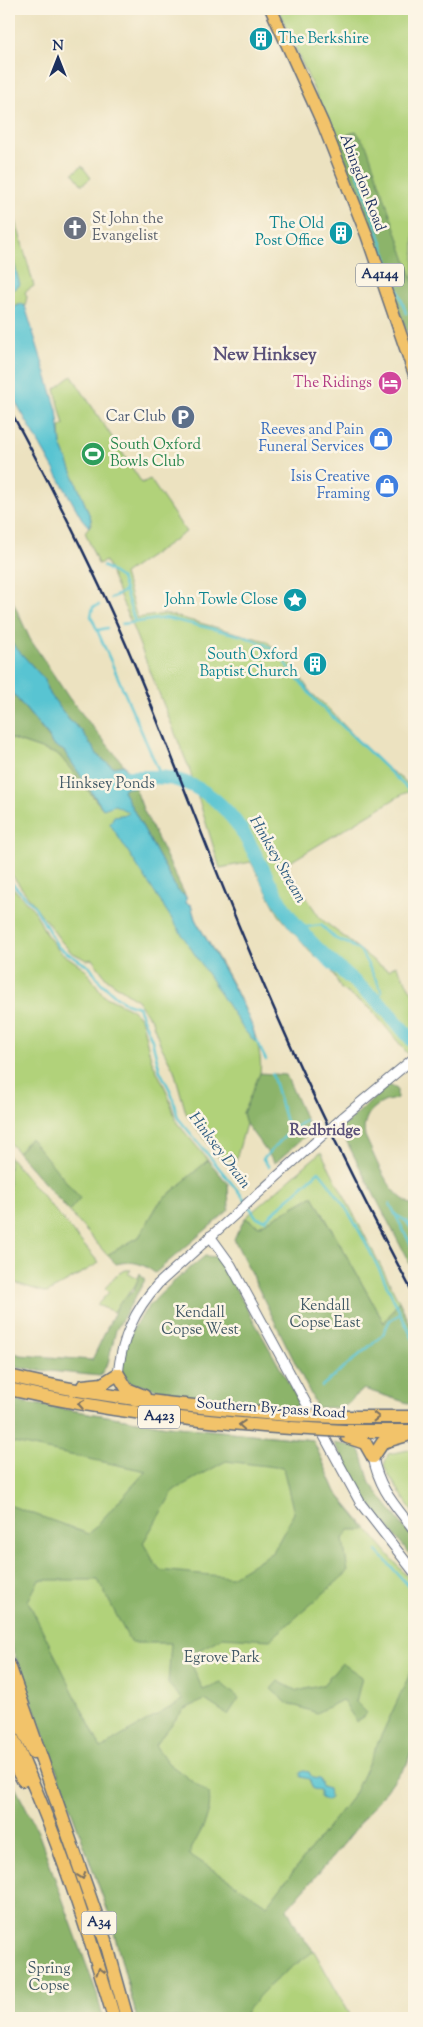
<svg xmlns="http://www.w3.org/2000/svg" width="423" height="2027" font-family="'Sorts Mill Goudy',serif">
	<style>
		.green { fill: #b1d27a; stroke: #66806c }
		.forest { fill: #8cb46a; stroke: #547264; fill-rule: evenodd }
		.water { fill: #59c4d2; stroke: #3a7a98 }
		.lines { fill: none; stroke-linecap: round; stroke-linejoin: round }
		.stream { stroke: #59c4d2; stroke-width: 2.5 }
		.river { stroke: #59c4d2; stroke-width: 14 }
		.tertiary-casing { stroke: #646e80; stroke-width: 11 }
		.primary-casing { stroke: #646e80; stroke-width: 14 }
		.trunk-casing { stroke: #646e80; stroke-width: 15 }
		.tertiary { stroke: #fff; stroke-width: 9 }
		.primary { stroke: #f2c36a; stroke-width: 11 }
		.trunk { stroke: #f2c36a; stroke-width: 12 }
		.rail { stroke: #1b2f5e; stroke-width: 2.5 }
		.tertiary-bridge-casing { stroke: #646e80; stroke-width: 11; stroke-linecap: butt }
		.trunk-bridge-casing { stroke: #646e80; stroke-width: 15; stroke-linecap: butt }
		.tertiary-bridge { stroke: #fff; stroke-width: 9 }
		.trunk-bridge { stroke: #f2c36a; stroke-width: 12 }
		.oneway { stroke: #7c7263 }
		.labels { text-anchor: middle; dominant-baseline: central; stroke-width: 5; stroke-linejoin: round; paint-order: stroke }
		.shield { fill: #fcf5e5; stroke: #5e6a86; stroke-width: 1 }
		.shield-label { font-size: 14px; font-weight: bold; fill: #1b2f5e }
		.culture-label { font-size: 15px; fill: #0d838f; stroke: #fcf5e5; text-anchor: end }
		.street-label { font-size: 15px; fill: #1b2f5e; stroke: #fcf5e5 }
		.worship-label { font-size: 15px; fill: #5b616d; stroke: #fcf5e5; text-anchor: start }
		.hotel-label { font-size: 15px; fill: #b23c85; stroke: #fcf5e5; text-anchor: end }
		.service-label { font-size: 15px; fill: #4e5e75; stroke: #fcf5e5; text-anchor: end }
		.shop-label { font-size: 15px; fill: #366cbe; stroke: #fcf5e5; text-anchor: end }
		.leisure-label { font-size: 15px; fill: #27864d; stroke: #fcf5e5; text-anchor: start }
		.park-label { font-size: 15px; fill: #405865; stroke: #fcf5e5 }
		.water-label { font-size: 16px; font-style: italic; fill: #2e5c81; stroke: #fcf5e5 }
		.neighbourhood-label { font-size: 16px; font-weight: bold; fill: #5a5179; stroke: #fcf5e5 }
		.quarter-label { font-size: 18px; font-weight: bold; fill: #5a5179; stroke: #fcf5e5 }
	</style>
	<rect width="100%" height="100%" fill="#fcf5e5"/>
	<filter id="ink" filterUnits="userSpaceOnUse"><feTurbulence type="fractalNoise" baseFrequency=".02" numOctaves="2"/><feDisplacementMap in="SourceGraphic" scale="10" xChannelSelector="R" yChannelSelector="G"/><feConvolveMatrix kernelMatrix="1 2 1 2 8 2 1 2 1" color-interpolation-filters="sRGB"/></filter>
	<filter id="wash" filterUnits="userSpaceOnUse"><feTurbulence type="fractalNoise" baseFrequency=".0096" numOctaves="4" result="noise"/><feDisplacementMap in="SourceGraphic" scale="20" xChannelSelector="R" yChannelSelector="G"/><feGaussianBlur stdDeviation="1.12" result="paint"/><feColorMatrix in="noise" values="0 0 0 0 0 0 0 0 0 0 0 0 0 0 0 0 0 1.4 0 .05"/><feComposite in="paint" operator="in"/></filter>
	<g filter="url(#wash)">
		<rect width="100%" height="100%" fill="#ece2c0"/>
		<g class="green">
			<polygon points="278,9 414,9 414,284 356,131 336,140"/>
			<polygon points="82,166 91,178 82,185 73,173"/>
			<polygon points="9,196 34,286 25,292 27,297 25,306 16,305 9,310 9,292 19,285 9,244"/>
			<polygon points="72,376 142,483 150,479 186,532 124,574 137,618 165,614 174,616 266,641 290,662 311,693 326,706 357,739 387,768 414,788 414,791 413,790 403,794 285,865 320,918 379,965 389,970 396,965 414,995 414,1050 408,1054 370,1008 341,989 330,967 310,952 279,915 251,862 220,868 189,768 106,561 98,564 85,532 91,524 91,519 61,445 60,427 64,425 55,389"/>
			<path d="M9,640l104,127 11,-2 11,22 -11,1 53,102 9,7v6l5,2 4,14c21,37 72,114 65,155 -3,13 -11,27 -17,39l3,11 -10,36 -17,-2 -33,-45 -12,-43 -13,-24 -9,-25 -15,-21 -30,-21 -15,-20 -5,1 -16,-8 -10,-11 -52,-70v-133l50,17 36,43 -46,-61 -40,-48z"/>
			<polygon points="9,884 34,910 46,934 59,951 85,969 104,996 131,1009 141,1018 151,1059 167,1092 177,1123 208,1160 159,1203 139,1237 107,1255 9,1142"/>
			<polygon points="321,1152 399,1301 384,1323 313,1196 259,1226 245,1218"/>
			<polygon points="9,1156 99,1263 47,1293 9,1281"/>
			<path d="M126,1270h5l-3,4 11,4c-7,16 -17,19 -25,34l-17,-7 12,-13 -4,-4 14,-15z"/>
			<polygon points="9,1400 167,1426 313,1440 336,1492 414,1585 414,1743 407,1764 342,1846 287,1909 300,1934 314,1951 352,2018 137,2018 109,1914 9,1639"/>
			<polygon points="414,1449 414,1514 388,1474 384,1465 388,1454"/>
		</g>
		<g class="forest">
			<polygon points="356,131 367,147 414,284 414,333 408,336 366,213 336,140"/>
			<polygon points="9,593 30,639 69,698 124,765 113,767 99,757 81,730 69,720 47,690 45,680 9,640"/>
			<polygon points="9,689 49,738 52,744 64,751 103,809 59,755 9,738"/>
			<polygon points="135,787 143,809 186,897 177,890 123,791 124,788"/>
			<polygon points="260,1073 286,1075 311,1131 275,1163 246,1124 243,1113"/>
			<path d="M389,1085l8,4v9c-5,3 -11,2 -15,5 -14,7 -20,19 -17,33 13,27 21,56 49,70v66l-74,-143z"/>
			<polygon points="30,1138 80,1198 69,1211 18,1153"/>
			<path d="M208,1160l20,24 1,26 -74,63c-13,-10 -22,-13 -39,-9l-9,-9 32,-18 20,-34z"/>
			<polygon points="313,1196 384,1323 399,1301 414,1331 414,1405 364,1389 342,1408 313,1407 315,1403 234,1239 245,1218 259,1226"/>
			<path d="M205,1256l13,1 84,150 -89,-5 -83,-19 -8,-11c0,-52 46,-86 83,-116z"/>
			<polygon points="140,1273 145,1280 116,1330 108,1363 100,1376 19,1368 9,1365 9,1350 20,1355 92,1360 119,1303 134,1290"/>
			<path d="M9,1400l158,26 146,14 23,52 30,38h-17l-6,9 5,33 -78,68 -47,-3 -35,19 15,34 18,-7 18,15 -11,17 -23,-15 -21,9 -29,36 13,18 41,31c4,23 -11,40 -20,60l78,51 87,-111 60,-129v78l-7,21 -65,82 -55,63 13,25 14,17c-27,20 -54,38 -72,67h-105l-28,-104 -100,-275v-134l80,29 57,-63 -137,-29zM226,1461l57,7 11,45 -21,39 -42,25 -72,-7 -16,-27 31,-53zM98,1580l33,63h40l-3,41 15,16 -82,48 -73,-147 11,-21z"/>
			<polygon points="334,1443 355,1446 361,1452 370,1483 414,1540 414,1559 367,1501"/>
			<polygon points="342,1663 362,1677 356,1702 367,1713 357,1722 342,1700 317,1713 287,1703 271,1689 278,1681 297,1691 323,1685"/>
			<polygon points="9,1775 38,1832 96,1991 103,2018 9,2018"/>
		</g>
		<g class="water">
			<polygon points="9,244 20,285 9,292"/>
			<polygon points="21,304 25,306 57,410 61,445 91,519 89,527 82,519 9,390 9,310"/>
			<path d="M9,640l36,40 2,10 22,30 12,10 18,27 14,10 11,-2 11,22 -11,1 -1,3 54,99 9,7v6l5,2 4,14c10,19 65,108 60,123l-11,-12 -134,-206 4,-8 14,-2v-2l-13,-7 -12,4 -39,-58 -12,-7 -3,-7 -40,-48z"/>
			<polygon points="303,1771 309,1772 312,1778 320,1779 322,1787 329,1789 330,1798 326,1801 320,1797 320,1790 313,1789 309,1779 301,1777 300,1773"/>
		</g>
		<g class="lines">
			<g class="stream">
				<polyline points="350,151 406,313"/>
				<polyline points="410,324 412,331 414,330"/>
				<polyline points="103,566 121,578 135,622"/>
				<polyline points="111,598 125,591"/>
				<polyline points="99,605 93,607 91,616 161,776"/>
				<polyline points="122,624 166,618 243,636 266,645 279,655 315,700 414,795"/>
				<polyline points="98,630 107,628"/>
				<path d="M9,880l26,27 23,40 33,21 9,14 17,15 9,6 12,4 14,33 8,31 11,21 7,26 64,78 15,22 8,2 54,-49c41,49 66,113 95,170"/>
				<polyline points="299,928 321,925 336,939 349,944 361,952 382,991 377,1000"/>
				<polyline points="256,1040 266,1060"/>
				<polyline points="289,1132 305,1120"/>
				<polyline points="269,1167 263,1159 289,1132 272,1074"/>
				<polyline points="390,1204 414,1251"/>
				<polyline points="396,1215 406,1221 414,1232"/>
				<polyline points="322,1386 382,1336 390,1320 400,1314"/>
				<polyline points="377,1551 414,1592"/>
			</g>
			<path class="river" d="M111,776c31,4 51,-5 82,10 56,26 66,91 100,135 24,31 54,54 83,79 14,12 25,29 38,42"/>
		</g>
	</g>
	<g filter="url(#ink)">
		<g class="lines">
			<g class="tertiary-casing">
				<g id="tertiary">
					<polyline points="342,1118 414,1058"/>
					<polyline points="210,1236 231,1265 361,1504 414,1572"/>
					<path d="M118,1374c4,-36 16,-63 40,-90l155,-140"/>
					<path d="M373,1457c6,32 22,48 41,73"/>
				</g>
			</g>
			<g class="primary-casing">
				<polyline id="primary" points="271,9 323,124 367,236 414,373"/>
			</g>
			<g class="trunk-casing">
				<g id="trunk">
					<path d="M9,1376c92,22 185,31 279,39"/>
					<polyline points="83,1386 102,1384 118,1374 127,1389 144,1396"/>
					<path d="M9,1389c95,22 184,32 282,39"/>
					<polyline points="338,1417 414,1417"/>
					<polyline points="345,1431 414,1431"/>
					<polyline points="347,1437 365,1443 373,1457"/>
					<polyline points="373,1457 383,1442 407,1435"/>
					<polyline points="9,1665 107,1946 127,2018"/>
					<polyline points="9,1701 33,1752"/>
					<path d="M9,1730c44,93 76,190 105,288"/>
					<polyline points="9,1755 23,1780"/>
				</g>
			</g>
			<use href="#tertiary" class="tertiary"/>
			<use href="#primary" class="primary"/>
			<use href="#trunk" class="trunk"/>
			<path class="rail" d="M9,408c46,85 90,171 127,260 39,93 73,189 113,282 49,118 105,233 165,345"/>
			<g class="tertiary-bridge-casing">
				<polyline id="tertiary-bridge" points="313,1144 342,1118"/>
			</g>
			<g class="trunk-bridge-casing">
				<g id="trunk-bridge">
					<polyline points="288,1415 338,1417"/>
					<polyline points="291,1428 345,1431"/>
				</g>
			</g>
			<use href="#tertiary-bridge" class="tertiary-bridge"/>
			<use href="#trunk-bridge" class="trunk-bridge"/>
		</g>
		<defs><path id="oneway-chevron" d="M-2-3.5L2.5 0L-2 3.5" fill="none" stroke-width="1.6" stroke-linecap="round" stroke-linejoin="round" transform="scale(1.25)"/></defs>
		<g class="oneway">
			<use href="#oneway-chevron" transform="translate(81 1404) rotate(-170)"/>
			<use href="#oneway-chevron" transform="translate(376 1417)"/>
			<use href="#oneway-chevron" transform="translate(242 1425) rotate(-176)"/>
			<use href="#oneway-chevron" transform="translate(82 1876) rotate(71)"/>
			<use href="#oneway-chevron" transform="translate(100 1971) rotate(-107)"/>
		</g>
	</g>
	<defs>
		<g id="building-disc" transform="scale(1.25)"><circle r="9.5" fill="#0f9aa8" stroke="#fcf5e5"/><path d="M-4-6H4V6H1V3H-1V6H-4ZM-2.5-4.3h1.7v1.8h-1.7ZM.8-4.3h1.7v1.8H.8ZM-2.5-1h1.7V.8h-1.7ZM.8-1h1.7V.8H.8Z" fill="#fff"/></g>
		<g id="church-disc" transform="scale(1.25)"><circle r="9.5" fill="#6b7280" stroke="#fcf5e5"/><path d="M-1.2-6h2.4v3.5h3.3v2.4h-3.3V6h-2.4V-.1h-3.3v-2.4h3.3Z" fill="#fff"/></g>
		<g id="hotel-disc" transform="scale(1.25)"><circle r="9.5" fill="#d1479c" stroke="#fcf5e5"/><path d="M-6-4.5h1.5V1H6V5H4.5V3h-9V5H-6ZM-4 0a1.8 1.8 0 1 1 3.6 0ZM.5 0V-2.5h3Q6-2.5 6 0Z" fill="#fff"/></g>
		<g id="parking-disc" transform="scale(1.25)"><circle r="9.5" fill="#5c6f8a" stroke="#fcf5e5"/><path d="M-3.5-5.5H1a3.5 3.5 0 0 1 0 7H-1V5.5H-3.5ZM-1-3.4V-.6H.8a1.4 1.4 0 0 0 0-2.8Z" fill="#fff"/></g>
		<g id="shop-disc" transform="scale(1.25)"><circle r="9.5" fill="#3f7fe0" stroke="#fcf5e5"/><path d="M-5-2.5h2.3a2.7 3.5 0 0 1 5.4 0H5L5.5 6h-11ZM-1.5-2.5h3a1.5 2.3 0 0 0-3 0Z" fill="#fff"/></g>
		<g id="stadium-disc" transform="scale(1.25)"><circle r="9.5" fill="#2e9e5b" stroke="#fcf5e5"/><path d="M0-5a6.5 5 0 1 0 0 10a6.5 5 0 1 0 0-10ZM-3.5-1.8h7v3.6h-7Z" fill="#fff"/></g>
		<g id="sight-disc" transform="scale(1.25)"><circle r="9.5" fill="#0f9aa8" stroke="#fcf5e5"/><path d="M0-6L1.8-2.2L6-1.7L2.9 1.2L3.7 5.4L0 3.3L-3.7 5.4L-2.9 1.2L-6-1.7L-1.8-2.2Z" fill="#fff"/></g>
	</defs>
	<g fill-rule="evenodd">
		<use href="#building-disc" x="261" y="39"/>
		<use href="#church-disc" x="75" y="228"/>
		<use href="#building-disc" x="341" y="233"/>
		<use href="#hotel-disc" x="390" y="383"/>
		<use href="#parking-disc" x="183" y="417"/>
		<use href="#shop-disc" x="381" y="439"/>
		<use href="#stadium-disc" x="93" y="454"/>
		<use href="#shop-disc" x="387" y="486"/>
		<use href="#sight-disc" x="295" y="600"/>
		<use href="#building-disc" x="315" y="664"/>
	</g>
	<g class="labels">
		<g class="shield">
			<rect x="356" y="263.5" width="48" height="23" rx="4"/>
			<rect x="138" y="1405.5" width="42" height="23" rx="4"/>
			<rect x="81.5" y="1911.5" width="35" height="23" rx="4"/>
		</g>
		<g class="shield-label">
			<text x="380" y="275">A4144</text>
			<text x="159" y="1417">A423</text>
			<text x="99" y="1923">A34</text>
		</g>
		<g class="culture-label">
			<text x="278" y="39" text-anchor="start">The Berkshire</text>
			<text x="324" y="224">The Old<tspan x="324" dy="17">Post Office</tspan></text>
			<text x="278" y="600">John Towle Close</text>
			<text x="298" y="655">South Oxford<tspan x="298" dy="17">Baptist Church</tspan></text>
		</g>
		<g class="street-label">
			<text transform="translate(362 183) rotate(69)">Abingdon Road</text>
			<text transform="translate(271 1409) rotate(4)">Southern By-pass Road</text>
		</g>
		<g class="worship-label">
			<text x="92" y="219">St John the<tspan x="92" dy="17">Evangelist</tspan></text>
		</g>
		<g class="hotel-label">
			<text x="372" y="383">The Ridings</text>
		</g>
		<g class="service-label">
			<text x="166" y="417">Car Club</text>
		</g>
		<g class="shop-label">
			<text x="364" y="430">Reeves and Pain<tspan x="364" dy="17">Funeral Services</tspan></text>
			<text x="370" y="477">Isis Creative<tspan x="370" dy="17">Framing</tspan></text>
		</g>
		<g class="leisure-label">
			<text x="110" y="445">South Oxford<tspan x="110" dy="17">Bowls Club</tspan></text>
		</g>
		<g class="park-label">
			<text x="107" y="784">Hinksey Ponds</text>
			<text x="325" y="1306">Kendall<tspan x="325" dy="17">Copse East</tspan></text>
			<text x="200" y="1313">Kendall<tspan x="200" dy="17">Copse West</tspan></text>
			<text x="222" y="1658">Egrove Park</text>
			<text x="49" y="1969">Spring<tspan x="49" dy="17">Copse</tspan></text>
		</g>
		<g class="water-label">
			<text transform="translate(277 860) rotate(60)">Hinksey Stream</text>
			<text transform="translate(219 1151) rotate(53)">Hinksey Drain</text>
		</g>
		<g class="neighbourhood-label">
			<text x="325" y="1131">Redbridge</text>
		</g>
		<g class="quarter-label">
			<text x="265" y="356">New Hinksey</text>
		</g>
	</g>
	<rect width="423" height="2027" fill="none" stroke="#fcf5e5" stroke-width="30"/>
	<g transform="translate(58 58)" stroke="#fcf5e5" stroke-width="4" paint-order="stroke">
	<path d="M0-4L9 19L0 12L-9 19Z" fill="#1b2f5e"/>
	<text y="-8" font-size="14" font-weight="bold" text-anchor="middle" fill="#1b2f5e">N</text>
	</g>
</svg>
